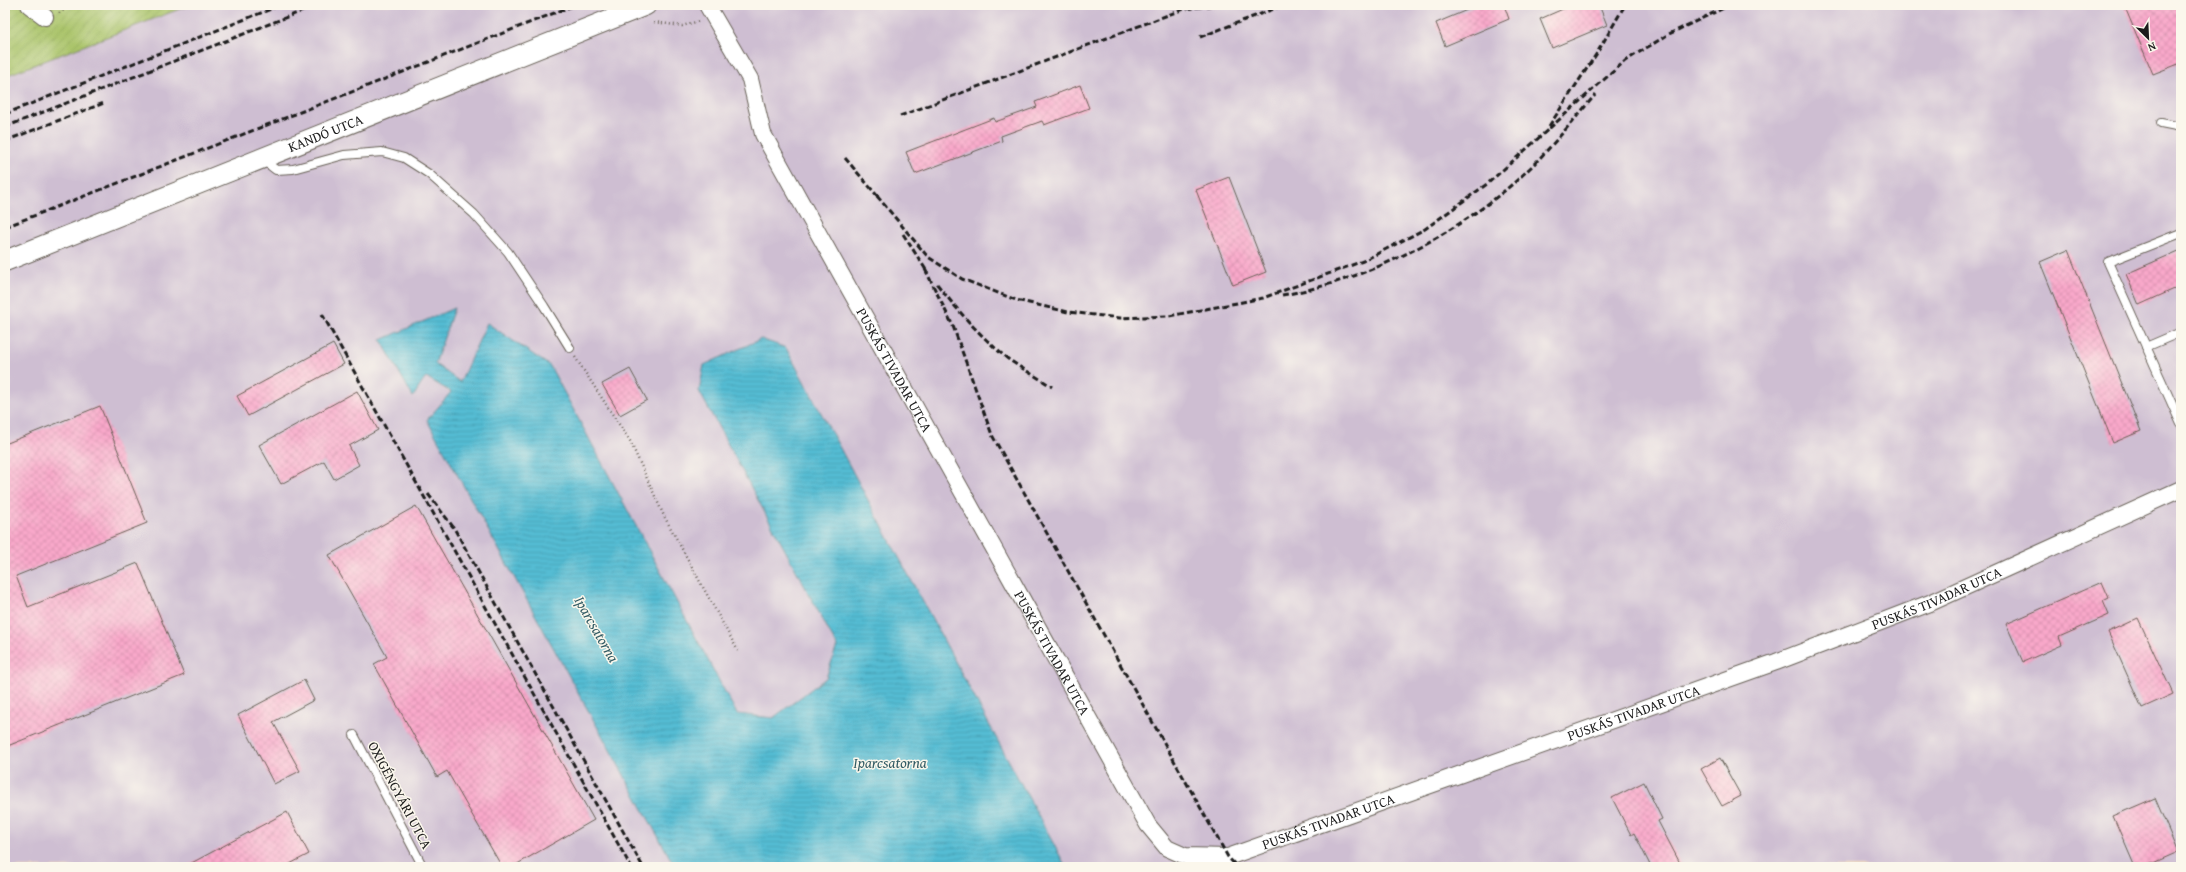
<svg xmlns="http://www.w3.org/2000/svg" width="2186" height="872" font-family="'Gentium Book Plus',serif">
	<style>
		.industrial { fill: #cebed2 }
		.garden { fill: url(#garden-furrows); stroke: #637043 }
		.water { fill: url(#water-rules); stroke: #386c78 }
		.building { fill: url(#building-cross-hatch) }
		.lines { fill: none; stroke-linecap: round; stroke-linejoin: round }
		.service-casing { stroke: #676056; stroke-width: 10 }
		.minor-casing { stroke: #676056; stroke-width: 18 }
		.tertiary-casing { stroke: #676056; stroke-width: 22 }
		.path { stroke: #676056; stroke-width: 2.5; stroke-dasharray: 1 3; stroke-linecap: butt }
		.service { stroke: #fff; stroke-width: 8 }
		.minor { stroke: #fff; stroke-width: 16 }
		.tertiary { stroke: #fff; stroke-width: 20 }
		.rail { stroke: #1c1c1c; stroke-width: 3; stroke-dasharray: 6 3; stroke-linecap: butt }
		.labels { text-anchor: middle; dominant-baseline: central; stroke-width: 3; stroke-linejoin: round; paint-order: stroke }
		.street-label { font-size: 14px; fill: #1c1c1c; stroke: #fbf7ec }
		.water-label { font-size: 15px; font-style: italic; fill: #335c65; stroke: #fbf7ec }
	</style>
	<defs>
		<pattern id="garden-furrows" width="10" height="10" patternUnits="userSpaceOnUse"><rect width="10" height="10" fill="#aac46a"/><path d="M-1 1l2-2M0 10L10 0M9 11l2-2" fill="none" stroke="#92a85b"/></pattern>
		<pattern id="water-rules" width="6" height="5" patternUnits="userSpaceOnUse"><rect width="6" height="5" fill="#55bcd3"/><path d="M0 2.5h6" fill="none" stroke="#49a1b5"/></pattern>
		<pattern id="building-cross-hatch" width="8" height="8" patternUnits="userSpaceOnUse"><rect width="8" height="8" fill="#f9a8ca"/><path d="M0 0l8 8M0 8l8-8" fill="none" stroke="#d590ad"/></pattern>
	</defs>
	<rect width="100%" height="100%" fill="#fbf7ec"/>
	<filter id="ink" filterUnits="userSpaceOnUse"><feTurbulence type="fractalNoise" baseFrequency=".025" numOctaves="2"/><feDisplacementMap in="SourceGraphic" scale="8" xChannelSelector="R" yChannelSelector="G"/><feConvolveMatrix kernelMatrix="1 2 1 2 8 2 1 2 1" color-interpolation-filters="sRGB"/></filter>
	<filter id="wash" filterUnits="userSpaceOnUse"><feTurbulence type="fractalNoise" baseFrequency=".012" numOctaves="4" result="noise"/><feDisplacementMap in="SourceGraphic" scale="16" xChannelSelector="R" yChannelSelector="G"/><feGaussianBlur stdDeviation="0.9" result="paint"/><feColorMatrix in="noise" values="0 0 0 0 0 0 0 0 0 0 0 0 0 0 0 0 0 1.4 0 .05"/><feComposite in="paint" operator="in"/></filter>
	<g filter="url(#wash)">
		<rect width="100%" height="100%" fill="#f3dec1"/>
		<polygon class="industrial" points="190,5 2181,5 2181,867 1066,867 786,348 699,391 837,647 826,678 773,718 737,714 550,366 469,366 460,382 435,364 453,308 381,341 413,397 426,377 451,393 427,420 675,867 5,867 5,76"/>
		<polygon class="garden" points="5,5 190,5 5,76"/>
		<polygon class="water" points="454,308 435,364 460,382 487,323 550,366 737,714 773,718 826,678 837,646 699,391 704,365 761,339 786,348 1066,867 675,867 427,420 451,392 426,377 413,397 381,340"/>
		<g id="blocks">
			<g class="building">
				<polygon points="1479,5 1504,5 1509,19 1445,46 1436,23"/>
				<polygon points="1572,5 1599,5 1607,25 1552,48 1540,19"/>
				<polygon points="2124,5 2181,5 2181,63 2153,74"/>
				<polygon points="1080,85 1089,108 1044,125 1042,121 1001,136 1002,141 915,174 906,152 994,118 995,122 1037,107 1035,102"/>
				<polygon points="1229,177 1266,272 1233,285 1196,190"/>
				<polygon points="2068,250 2141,431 2113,443 2040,262"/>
				<polygon points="2181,250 2181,286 2139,305 2126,274"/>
				<polygon points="333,344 344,364 248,416 237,396"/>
				<polygon points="630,369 647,400 620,415 602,384"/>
				<polygon points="357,391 378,430 349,446 359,465 334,479 324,461 281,484 259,445"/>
				<polygon points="100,406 147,523 16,576 28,607 138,563 184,675 5,747 5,444"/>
				<polygon points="416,506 594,820 512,867 502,867 447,771 437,777 374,664 387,657 329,555"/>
				<polygon points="2102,582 2109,598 2103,601 2109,615 2059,637 2062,645 2023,662 2006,624"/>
				<polygon points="2138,618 2173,694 2142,708 2108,632"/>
				<polygon points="304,680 314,700 273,722 300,771 274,784 238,715"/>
				<polygon points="1720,758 1741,796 1722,806 1701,769"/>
				<polygon points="1644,782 1662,819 1658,821 1682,867 1651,867 1634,833 1631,835 1612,798"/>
				<polygon points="2155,798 2178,852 2144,867 2135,867 2113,816"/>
				<polygon points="287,812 309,854 284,867 184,867"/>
			</g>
		</g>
	</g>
	<g filter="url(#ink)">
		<use href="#blocks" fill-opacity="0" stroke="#676056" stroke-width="1"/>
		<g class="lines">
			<g class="service-casing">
				<g id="service">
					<polyline points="2161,123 2181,127"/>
					<polyline points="263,160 276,170 293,169 344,155 382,152 404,158 429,174 474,214 508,252 544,306 570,348"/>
					<polyline points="2181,233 2108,262 2181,424"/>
					<polyline points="2146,347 2181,332"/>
					<polyline points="354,735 423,867"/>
				</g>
			</g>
			<g class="minor-casing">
				<g id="minor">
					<polyline points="29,5 45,17"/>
					<path id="s1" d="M707,5l43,74 13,55 385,691 19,23 18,8 43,1 548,-195 154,-59 251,-114"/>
				</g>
			</g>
			<g class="tertiary-casing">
				<g id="tertiary">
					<path id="s2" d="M5,261l641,-256"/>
				</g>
			</g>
			<g class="path">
				<polyline points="726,9 732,5"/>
				<polyline points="59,13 72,5"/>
				<polyline points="654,22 682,26 699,21"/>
				<polyline points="575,357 630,441 664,516 738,651"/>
			</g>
			<use href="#service" class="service"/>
			<use href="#minor" class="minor"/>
			<use href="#tertiary" class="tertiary"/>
			<g class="rail">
				<polyline points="1200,37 1284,5"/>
				<polyline points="5,114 281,5"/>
				<polyline points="900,116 1184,9 1217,5"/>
				<polyline points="1549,126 1597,53 1625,5"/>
				<polyline points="5,127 318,5"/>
				<polyline points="5,141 104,103"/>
				<polyline points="845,158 880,199"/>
				<polyline points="877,196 928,257 962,279 1016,300 1068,312 1120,318 1169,316 1263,298 1363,261 1425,229 1487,184 1625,61 1669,34 1730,5"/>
				<polyline points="5,227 575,5"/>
				<polyline points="903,234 928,273"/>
				<polyline points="925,269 953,326 992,435 1228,857 1237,867"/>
				<path d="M937,284c21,27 44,53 71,75 14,10 30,18 44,28"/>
				<path d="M1282,295c91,-15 192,-69 256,-135 20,-21 39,-44 58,-66"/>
				<polyline points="322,314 631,867"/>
				<polyline points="428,494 454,528 643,867"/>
			</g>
		</g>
	</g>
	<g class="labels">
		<g class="street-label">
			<text stroke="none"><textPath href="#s2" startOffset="345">KANDÓ UTCA</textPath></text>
			<text stroke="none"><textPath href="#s1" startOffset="412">PUSKÁS TIVADAR UTCA</textPath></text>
			<text stroke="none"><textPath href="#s1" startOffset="1780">PUSKÁS TIVADAR UTCA</textPath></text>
			<text stroke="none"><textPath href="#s1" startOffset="736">PUSKÁS TIVADAR UTCA</textPath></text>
			<text stroke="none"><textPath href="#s1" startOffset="1456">PUSKÁS TIVADAR UTCA</textPath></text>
			<text transform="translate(400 795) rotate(62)">OXIGÉNGYÁRI UTCA</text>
			<text stroke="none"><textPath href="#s1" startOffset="1132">PUSKÁS TIVADAR UTCA</textPath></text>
		</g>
		<g class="water-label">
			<text transform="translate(597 629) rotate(60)">Iparcsatorna</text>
			<text x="890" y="762">Iparcsatorna</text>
		</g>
	</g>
	<rect width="2186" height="872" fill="none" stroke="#fbf7ec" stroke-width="20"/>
	<g transform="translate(2148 38) rotate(156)" stroke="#fbf7ec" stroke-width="3" paint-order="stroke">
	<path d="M0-3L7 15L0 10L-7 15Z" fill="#1c1c1c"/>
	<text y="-6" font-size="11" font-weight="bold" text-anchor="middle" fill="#1c1c1c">N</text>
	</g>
</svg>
